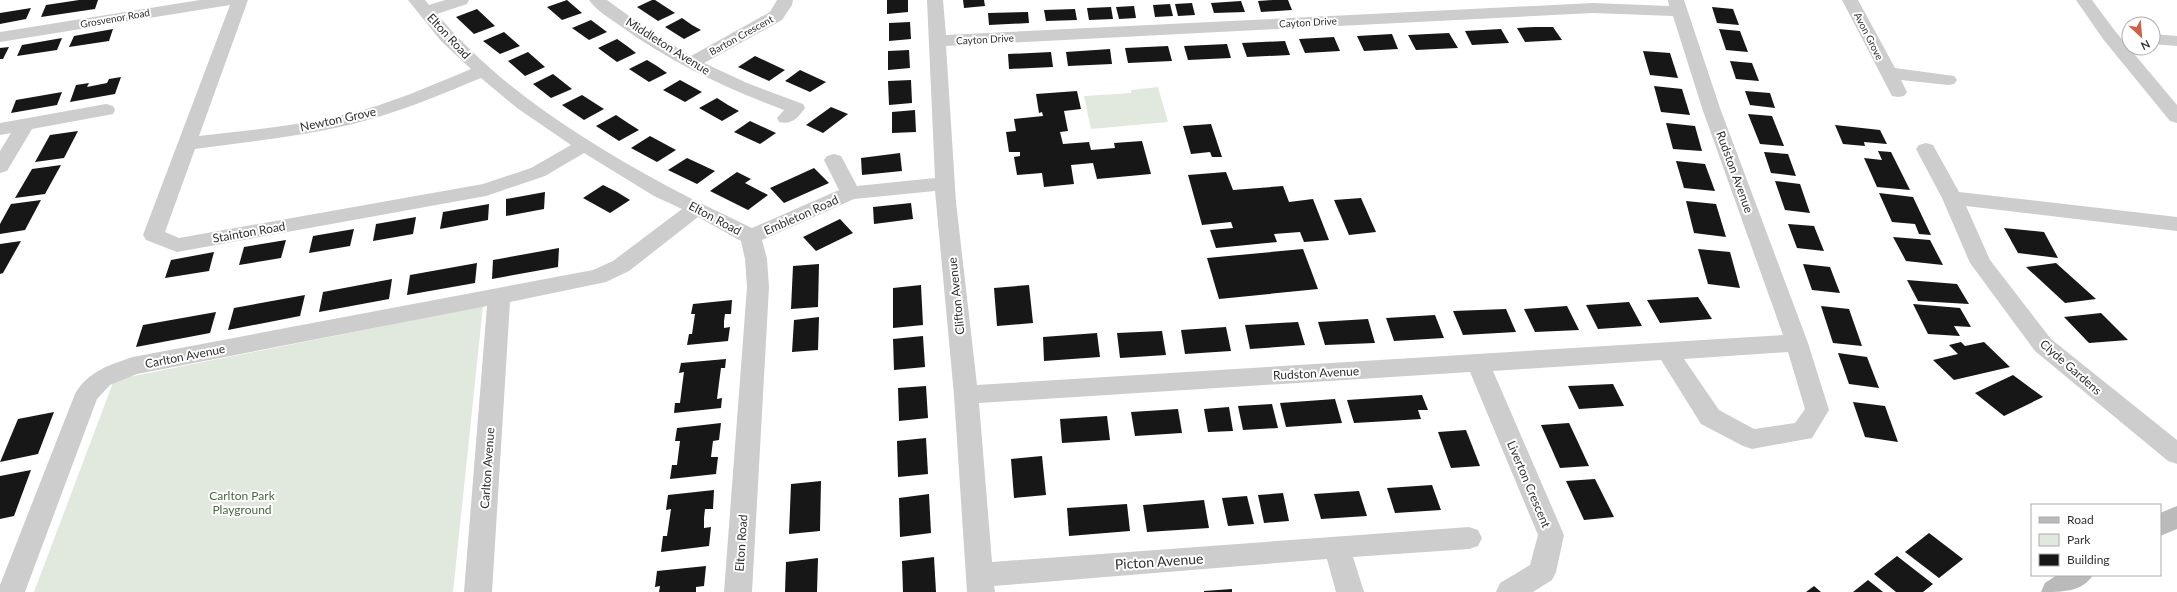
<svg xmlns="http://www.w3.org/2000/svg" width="2177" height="592" font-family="Lato,sans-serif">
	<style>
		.green { fill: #e1e8de }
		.building { fill: #171717 }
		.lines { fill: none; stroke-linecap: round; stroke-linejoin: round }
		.street { fill: #cdcdcd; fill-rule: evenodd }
		.secondary { fill: #bababa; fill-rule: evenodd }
		.labels { text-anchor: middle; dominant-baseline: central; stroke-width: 4; stroke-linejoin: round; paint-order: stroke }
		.far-street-label { font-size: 10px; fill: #303030; stroke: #fff }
		.street-label { font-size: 12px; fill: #303030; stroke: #fff }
		.park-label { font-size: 12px; fill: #4b6743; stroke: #fff }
		.near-street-label { font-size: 14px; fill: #303030; stroke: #fff }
	</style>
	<rect width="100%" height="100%" fill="#fff"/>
	<g class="green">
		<polygon points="1158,87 1168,122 1091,129 1084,96 1131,93 1131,90"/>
		<polygon points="483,306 453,592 34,592 114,380"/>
	</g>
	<g class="building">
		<polygon points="98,0 95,9 41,17 46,5 79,0"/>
		<polygon points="567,0 582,13 562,20 547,7"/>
		<polygon points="652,0 655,0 675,13 658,21 637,7"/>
		<polygon points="887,0 908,0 908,12 887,14"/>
		<polygon points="963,0 984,0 985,6 964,8"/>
		<polygon points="1273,0 1288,0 1292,10 1261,12 1258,1"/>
		<polygon points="1241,1 1245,12 1214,13 1211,3"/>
		<polygon points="1192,3 1195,15 1178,16 1175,4"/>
		<polygon points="1170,4 1173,16 1155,17 1153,5"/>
		<polygon points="1134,6 1136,18 1119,19 1116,7"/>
		<polygon points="1111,7 1113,19 1089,20 1087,8"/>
		<polygon points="1712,7 1733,9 1739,25 1717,23"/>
		<polygon points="31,8 26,19 0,24 0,13"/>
		<polygon points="477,9 495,26 474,34 456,17"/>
		<polygon points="1075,9 1077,20 1046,21 1044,10"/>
		<polygon points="1028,12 1029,23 989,25 988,13"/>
		<polygon points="682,18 692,25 701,30 684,39 665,27"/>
		<polygon points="591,20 607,32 589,40 572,28"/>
		<polygon points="910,22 911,39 889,41 889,23"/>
		<polygon points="1535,27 1553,27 1562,40 1525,42 1517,28"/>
		<polygon points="113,29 109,41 69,47 74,36"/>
		<polygon points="1501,29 1509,43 1472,45 1465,31"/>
		<polygon points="1719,29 1740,31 1748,52 1726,50"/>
		<polygon points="504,32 520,46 500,54 483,41"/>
		<polygon points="1449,33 1458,48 1416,50 1408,35"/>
		<polygon points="1392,34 1398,49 1364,51 1357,36"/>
		<polygon points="1334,37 1340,51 1305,53 1299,39"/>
		<polygon points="62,38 57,50 17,56 22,45"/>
		<polygon points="617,39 627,46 636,53 617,62 598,48"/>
		<polygon points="1285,41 1290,55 1247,57 1242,43"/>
		<polygon points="1227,44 1231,58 1188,60 1184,46"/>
		<polygon points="1168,46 1172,61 1128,63 1125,48"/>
		<polygon points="9,47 3,59 0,59 0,48"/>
		<polygon points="1110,49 1112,64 1068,66 1066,52"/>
		<polygon points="909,50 910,68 888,70 888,51"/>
		<polygon points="1643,51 1670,53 1678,78 1650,75"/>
		<polygon points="528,52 545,67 525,76 508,61"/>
		<polygon points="1051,52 1053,67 1009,69 1008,54"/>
		<polygon points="755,56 785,70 769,81 738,67"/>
		<polygon points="647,60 657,66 667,73 649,82 629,69"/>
		<polygon points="1730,61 1752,63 1759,81 1736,79"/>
		<polygon points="800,70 826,82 810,92 785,81"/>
		<polygon points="553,74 572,89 551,98 533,84"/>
		<polygon points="121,77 115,94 70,102 76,85 89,83 87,87 107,83 109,79"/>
		<polygon points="680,80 702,92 685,102 663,90"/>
		<polygon points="911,80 912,103 889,105 888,81"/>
		<polygon points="1654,86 1682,89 1690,115 1661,112"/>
		<polygon points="1077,91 1081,109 1064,111 1068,131 1060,132 1063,144 1089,142 1091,150 1115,148 1114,143 1142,141 1151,174 1097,179 1093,163 1071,165 1074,184 1044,187 1042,173 1017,175 1014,157 1020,156 1020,152 1009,152 1006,132 1016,131 1014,119 1043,116 1042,112 1039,113 1036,94"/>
		<polygon points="1745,91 1770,93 1775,108 1750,105"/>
		<polygon points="62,92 57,105 11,113 16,100"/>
		<polygon points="582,95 604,109 584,120 562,105"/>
		<polygon points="717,98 728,105 739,111 722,121 699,108"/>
		<polygon points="831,107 848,114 823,133 806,125"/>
		<polygon points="915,110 916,132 892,133 892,112"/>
		<polygon points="1748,114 1772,116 1784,146 1760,144"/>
		<polygon points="616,115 628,123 639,130 619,141 596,126"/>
		<polygon points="750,121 776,133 760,144 734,132"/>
		<polygon points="1666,123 1695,126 1702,151 1673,149"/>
		<polygon points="1211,124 1222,157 1212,157 1210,152 1191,154 1183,126"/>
		<polygon points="1835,125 1880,130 1887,144 1864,142 1865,146 1843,144"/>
		<polygon points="78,131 64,158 35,162 50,135"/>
		<polygon points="650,136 676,150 657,162 631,148"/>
		<polygon points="1878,151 1891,152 1910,190 1877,187 1864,158 1882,160"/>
		<polygon points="1764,152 1788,154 1796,176 1771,173"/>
		<polygon points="900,153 902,171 862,175 861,158"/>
		<polygon points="687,158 700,164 715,171 697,184 668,170"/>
		<polygon points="1676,161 1705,164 1715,191 1684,188"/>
		<polygon points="61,165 45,194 15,198 32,169"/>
		<polygon points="814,168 829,183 784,203 770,188"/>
		<polygon points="737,172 751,179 745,183 768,195 748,210 710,191"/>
		<polygon points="1226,172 1233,190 1283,186 1289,202 1313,199 1329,240 1304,242 1300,232 1274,234 1277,242 1216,248 1210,230 1233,228 1231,222 1202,225 1188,175"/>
		<polygon points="1775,181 1800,184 1810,213 1785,210"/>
		<polygon points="603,185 617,192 630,200 610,213 583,198"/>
		<polygon points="545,192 544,209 506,216 506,199"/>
		<polygon points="1879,193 1913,197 1931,235 1919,234 1915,224 1892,222"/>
		<polygon points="1361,198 1376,232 1349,235 1334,200"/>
		<polygon points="41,200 25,230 0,234 0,224 11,204"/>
		<polygon points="1686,201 1716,204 1726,237 1694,233"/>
		<polygon points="911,203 913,219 874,224 873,207"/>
		<polygon points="489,204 488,220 440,229 443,212"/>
		<polygon points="416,217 413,234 373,241 376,224"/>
		<polygon points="840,219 853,233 816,251 803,237"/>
		<polygon points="1788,224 1814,226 1824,251 1797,248"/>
		<polygon points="2004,228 2044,232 2058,258 2018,253"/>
		<polygon points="354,229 350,246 309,253 313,236"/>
		<polygon points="1893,237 1930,240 1943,265 1906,261"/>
		<polygon points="286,240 281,258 239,265 244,247"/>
		<polygon points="21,241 3,273 0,274 0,244"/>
		<polygon points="559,248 558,267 492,279 493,260"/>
		<polygon points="1303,249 1318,289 1219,299 1207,258"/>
		<polygon points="1698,249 1730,252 1740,288 1708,284"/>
		<polygon points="214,252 209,271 165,278 171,260"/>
		<polygon points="477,263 475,283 407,295 410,275"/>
		<polygon points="2056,263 2096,299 2065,303 2026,267"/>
		<polygon points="819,264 818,307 791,309 793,266"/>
		<polygon points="1803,264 1830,267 1840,293 1812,290"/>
		<polygon points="392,279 389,299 319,312 323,292"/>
		<polygon points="1907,280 1957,284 1969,304 1918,301"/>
		<polygon points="921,285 923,325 893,328 893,288"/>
		<polygon points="1029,285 1033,323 997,326 994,288"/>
		<polygon points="305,295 300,316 228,330 234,308"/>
		<polygon points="1698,297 1712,319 1660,323 1647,300"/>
		<polygon points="732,300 731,314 725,314 724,321 724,328 730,327 728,341 687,345 689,334 692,334 695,314 691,314 693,304"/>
		<polygon points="1629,302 1642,326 1598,329 1586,305"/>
		<polygon points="1913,304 1960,308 1971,327 1954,326 1960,336 1928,334"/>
		<polygon points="1567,306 1579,330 1535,332 1524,309"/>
		<polygon points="1821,306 1849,309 1862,346 1833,343"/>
		<polygon points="1506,309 1516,332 1463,335 1453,311"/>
		<polygon points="216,312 210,333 136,347 143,325"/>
		<polygon points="2101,313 2128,340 2089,343 2064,317"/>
		<polygon points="1435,315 1444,338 1394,341 1386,318"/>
		<polygon points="819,317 818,350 792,352 794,320"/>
		<polygon points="1368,319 1375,343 1325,345 1318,322"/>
		<polygon points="1298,322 1305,345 1250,349 1245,325"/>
		<polygon points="1226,327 1231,351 1185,354 1181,330"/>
		<polygon points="1162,331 1166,355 1120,358 1117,333"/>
		<polygon points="1097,333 1100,357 1044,361 1043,337"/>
		<polygon points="923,336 925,367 894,370 893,339"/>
		<polygon points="1961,342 1965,346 1984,342 2010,367 1954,380 1933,360 1958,354 1949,345"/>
		<polygon points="1838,353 1867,357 1879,388 1849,384"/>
		<polygon points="726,359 725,368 721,368 719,383 717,399 722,398 721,408 674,413 675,403 680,403 682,387 684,372 679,373 681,363"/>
		<polygon points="2013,375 2043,397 2004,416 1975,393"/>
		<polygon points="1613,384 1624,406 1579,409 1568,386"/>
		<polygon points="926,386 928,418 899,421 898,388"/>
		<polygon points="1422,395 1428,410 1418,410 1421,419 1389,421 1354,423 1347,400"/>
		<polygon points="1335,399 1342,423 1286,427 1280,403"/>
		<polygon points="1853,402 1885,406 1898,442 1865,437"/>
		<polygon points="1272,404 1278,428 1243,430 1238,406"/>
		<polygon points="1229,407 1233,431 1208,432 1204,409"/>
		<polygon points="1178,409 1182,433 1135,436 1131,412"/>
		<polygon points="54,412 38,454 0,462 18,419"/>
		<polygon points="1107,416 1110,440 1062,443 1060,419"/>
		<polygon points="721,423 719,440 713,441 711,457 718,457 716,474 670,479 672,465 677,465 680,441 675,441 677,428"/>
		<polygon points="1569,423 1577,440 1589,466 1560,468 1541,425"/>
		<polygon points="1466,430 1480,466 1451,468 1438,432"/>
		<polygon points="926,438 928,474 898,477 897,441"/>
		<polygon points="1042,456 1046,495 1014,498 1011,459"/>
		<polygon points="31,470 14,516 0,519 0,476"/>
		<polygon points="1595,479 1614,517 1584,520 1566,481"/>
		<polygon points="821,481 820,531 789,534 791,484"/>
		<polygon points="1432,485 1441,510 1395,513 1387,488"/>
		<polygon points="714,490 713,509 705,509 704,518 704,528 711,527 709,546 661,552 663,536 667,536 671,509 666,510 668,495"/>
		<polygon points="1359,491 1367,516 1321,519 1314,494"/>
		<polygon points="1283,493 1289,521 1264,523 1258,495"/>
		<polygon points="929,494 931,533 900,537 899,498"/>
		<polygon points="1247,496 1254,524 1228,526 1222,498"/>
		<polygon points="1204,500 1209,528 1147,532 1143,505"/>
		<polygon points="1127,504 1130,531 1069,536 1067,508"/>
		<polygon points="1929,533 1963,559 1939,578 1905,552"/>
		<polygon points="1897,556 1933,584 1923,592 1896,592 1874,574"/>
		<polygon points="934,557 936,592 903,592 902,561"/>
		<polygon points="818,558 817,592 785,592 786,562"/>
		<polygon points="706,566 704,586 696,587 696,592 659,592 660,586 655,587 657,571"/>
		<polygon points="1868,580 1883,592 1853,592"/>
		<polygon points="1814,586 1821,592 1806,592"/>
		<polygon points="1232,589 1232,592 1204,592 1204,591"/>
	</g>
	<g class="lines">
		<g class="street">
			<path d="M200,0h48l-49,136c49,-6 100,-10 148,-22 43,-10 83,-28 124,-45l-30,-28 -33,-41h17l4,5 16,-5h24l-2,4 -30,10c61,73 147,127 230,172 28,15 57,28 85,42l87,-38 -15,-30 3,-4 7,-2 7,2 16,30 78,-8 -8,-178h16l3,35 647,-32 76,3 -1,-6h16l36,108 88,235 21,67 -17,28 -60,11 -9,-3 -42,-22 -40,-64 -168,11 71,164 -8,37 -4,8 -19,12h-37l4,-9 30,-18 8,-30 -68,-163 -491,31 13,159 477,-35 9,3 4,8 -4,8 -9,3 -116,8 11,35h-28l-9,-33 -333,27 1,6h-28l-13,-197 -19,-204 -81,8 -92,41 5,19 2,28 -17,305h-28l23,-305 -2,-28 -4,-18 -43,-24 -69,54 -23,11 -96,20 -18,290h-28l23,-286 -350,68 -27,11 -13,14 -72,193h-25v-7l75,-191c12,-22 36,-30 58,-37l460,-87 20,-9 69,-52 -28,-13 -70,-43 -39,23 -59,20 -309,56 -31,-12 -3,-5 87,-230 -230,37v-10zM1593,13l80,3 29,92 81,227 -806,50 -21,-183 -10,-156zM481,78l36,30 54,37 -40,23 -48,16 -304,54 -14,-6 30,-83c51,-7 103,-12 154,-24 46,-11 88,-29 132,-47zM1788,352l17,57 -10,14 -41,6 -35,-19 -35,-51z"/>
			<path d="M589,0h18l44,32 40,24 79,-44 7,-12h16l-1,5 -10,15 -78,43 43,20 56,21 2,4c-7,10 -13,17 -26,14l-2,-4 7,-8c-59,-22 -114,-48 -165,-85 -10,-7 -23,-15 -30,-25z"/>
			<polygon points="1842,0 1858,0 1895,68 1954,76 1957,80 1954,84 1948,85 1901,80 1907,92 1904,96 1898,97 1892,96"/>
			<polygon points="2076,0 2092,0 2115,31 2177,105 2177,123 2170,121 2103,39"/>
			<polygon points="2153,34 2177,36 2177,46 2153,44"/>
			<polygon points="106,104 113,106 115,110 113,114 32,129 7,171 0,173 0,151 11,133 0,135 0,123"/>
			<polygon points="1926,143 1933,145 1959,192 2177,217 2177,231 1966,206 1990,260 2051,339 2177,440 2177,464 2168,461 2035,351 1970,263 1942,198 1916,149 1919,145"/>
		</g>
		<g class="secondary">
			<polygon points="2177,506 2177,529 2160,536 2160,513"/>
			<path d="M2057,575h36c-11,17 -30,17 -52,17l4,-9z"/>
		</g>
	</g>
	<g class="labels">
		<g class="far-street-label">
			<text transform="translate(115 18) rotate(-10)">Grosvenor Road</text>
			<text transform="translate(1308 22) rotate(-3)">Cayton Drive</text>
			<text transform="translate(741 35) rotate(-29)">Barton Crescent</text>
			<text transform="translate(1869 36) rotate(63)">Avon Grove</text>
			<text transform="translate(985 39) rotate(-3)">Cayton Drive</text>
		</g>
		<g class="street-label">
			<text transform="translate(449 36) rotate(47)">Elton Road</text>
			<text transform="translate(668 46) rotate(32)">Middleton Avenue</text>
			<text transform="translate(338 119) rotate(-12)">Newton Grove</text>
			<text transform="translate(1735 172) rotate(70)">Rudston Avenue</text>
			<text transform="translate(801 215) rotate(-24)">Embleton Road</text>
			<text transform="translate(715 218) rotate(28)">Elton Road</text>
			<text transform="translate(249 232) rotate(-10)">Stainton Road</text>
			<text transform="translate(956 296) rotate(-96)">Clifton Avenue</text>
			<text transform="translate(185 356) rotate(-11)">Carlton Avenue</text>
			<text transform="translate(2071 367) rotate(41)">Clyde Gardens</text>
			<text transform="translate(1316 373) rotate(-3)">Rudston Avenue</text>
			<text transform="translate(487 468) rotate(-86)">Carlton Avenue</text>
			<text transform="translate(1529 484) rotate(67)">Liverton Crescent</text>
			<text transform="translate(741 543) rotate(-86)">Elton Road</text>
		</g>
		<g class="park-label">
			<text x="242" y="495">Carlton Park<tspan x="242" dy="14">Playground</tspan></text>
		</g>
		<g class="near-street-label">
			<text transform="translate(1159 561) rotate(-4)">Picton Avenue</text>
		</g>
	</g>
	<rect x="2031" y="504" width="130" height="72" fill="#ffffff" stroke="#acacac"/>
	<rect x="2039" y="517" width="20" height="6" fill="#bababa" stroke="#acacac"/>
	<text x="2067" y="524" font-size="12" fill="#303030">Road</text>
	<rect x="2039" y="534" width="20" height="12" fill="#e1e8de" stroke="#acacac"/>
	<text x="2067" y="544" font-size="12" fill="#303030">Park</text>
	<rect x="2039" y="554" width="20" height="12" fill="#171717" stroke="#acacac"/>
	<text x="2067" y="564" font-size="12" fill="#303030">Building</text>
	<g transform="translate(2141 36) rotate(154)"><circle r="19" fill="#ffffff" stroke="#acacac"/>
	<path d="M0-3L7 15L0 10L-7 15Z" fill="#d0604a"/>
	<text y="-6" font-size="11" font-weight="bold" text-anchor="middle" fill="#303030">N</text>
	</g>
</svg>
